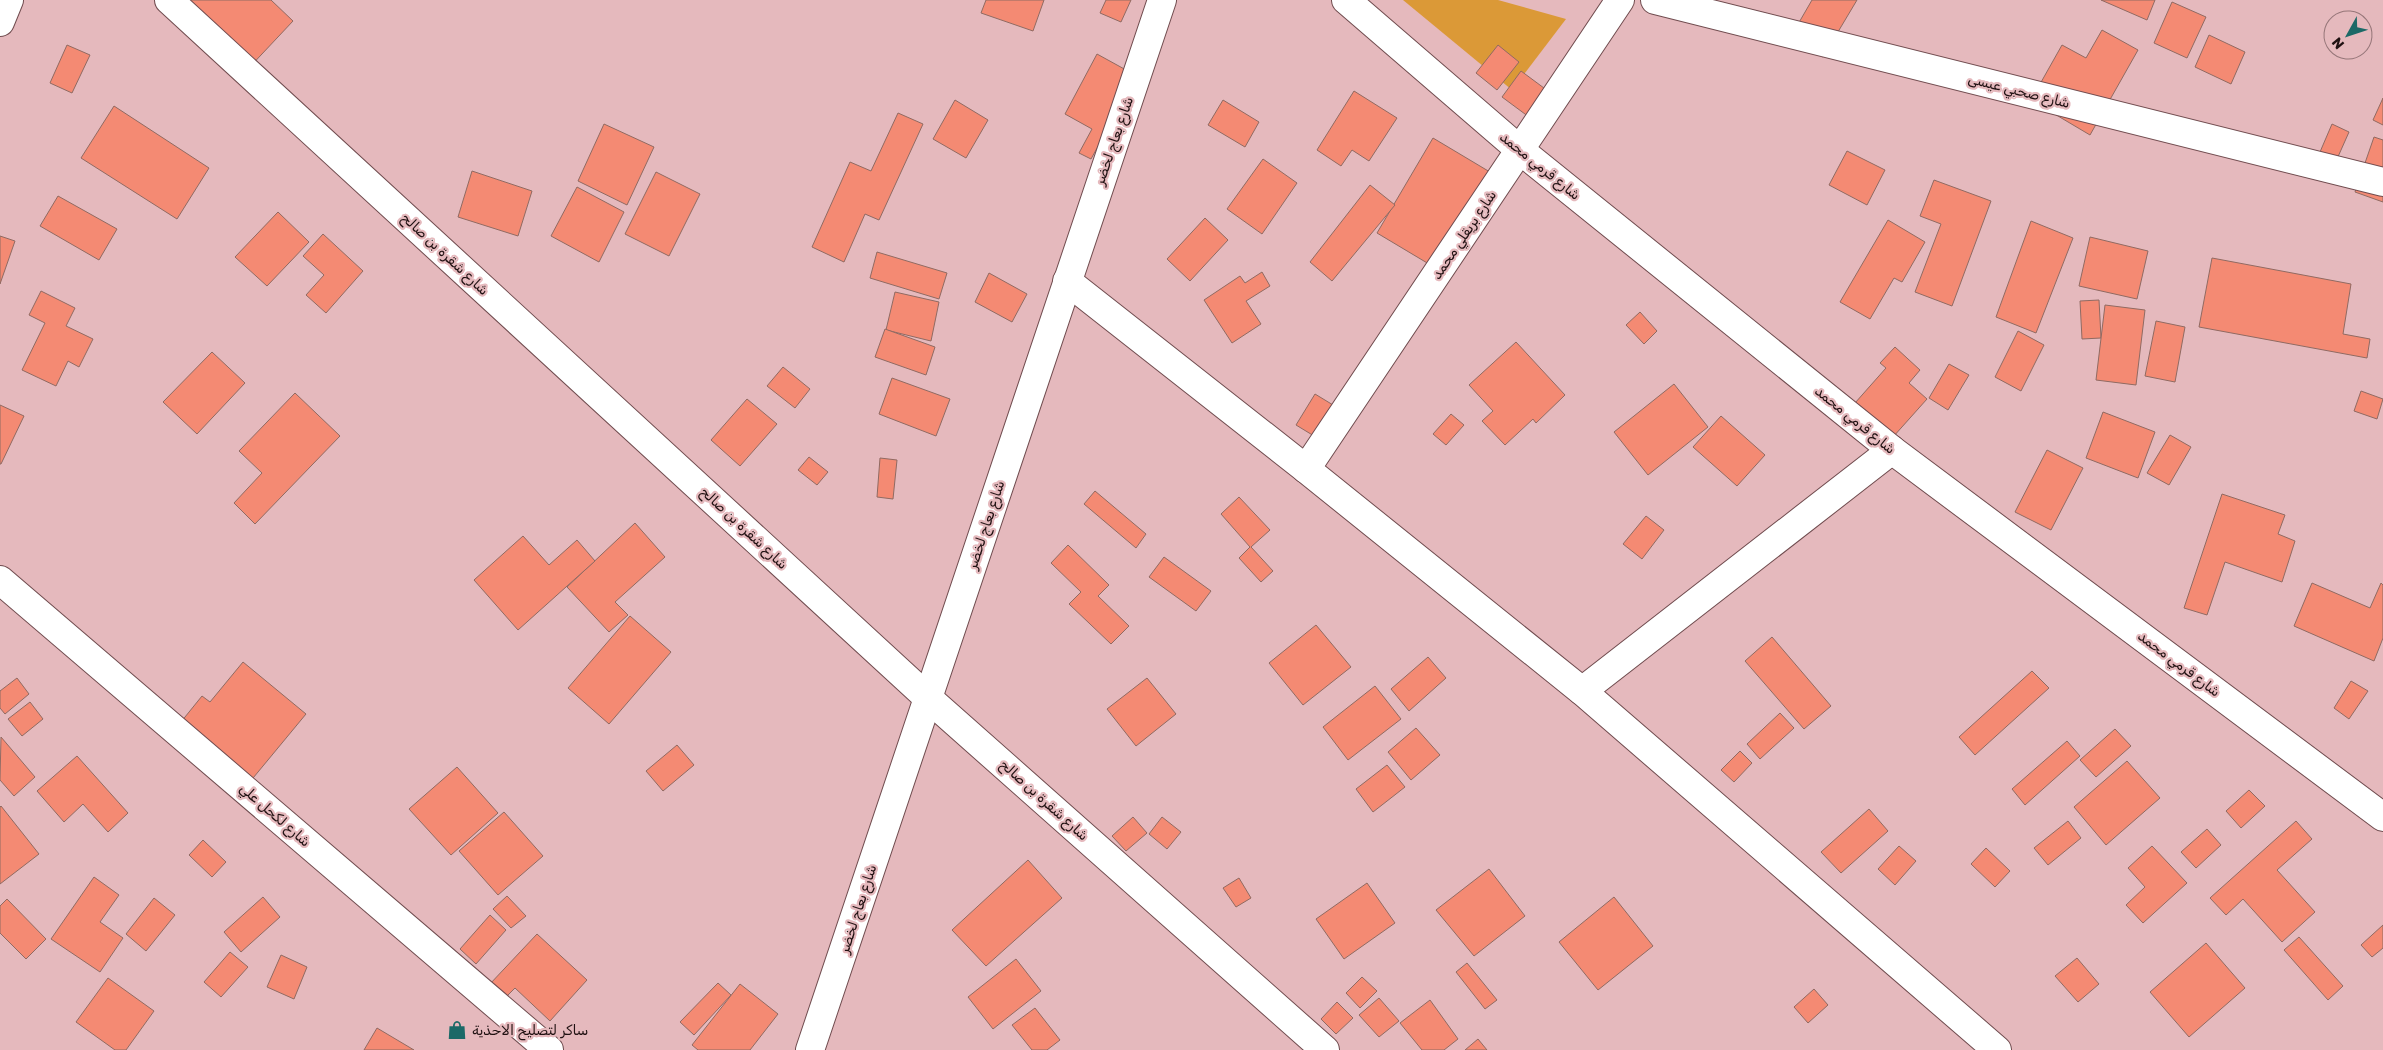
<svg xmlns="http://www.w3.org/2000/svg" width="2383" height="1050" font-family="Rubik,'Noto Sans Arabic',sans-serif">
	<style>
		.green { fill: #db9937 }
		.building { fill: #f48a73; stroke: #906a62 }
		.lines { fill: none; stroke-linecap: round; stroke-linejoin: round }
		.street-casing { stroke: #704c4f; stroke-width: 30 }
		.street { stroke: #fff; stroke-width: 28 }
		.labels { text-anchor: middle; dominant-baseline: central; stroke-width: 4.5; stroke-linejoin: round; paint-order: stroke }
		.street-label { font-size: 14px; fill: #201112; stroke: #e5b9bd }
		.poi-label { font-size: 14px; fill: #201112; stroke: #e5b9bd; text-anchor: start }
	</style>
	<rect width="100%" height="100%" fill="#e5b9bd"/>
	<polygon class="green" points="1403,0 1498,0 1566,19 1512,90"/>
	<g class="building">
		<polygon points="186,0 271,0 293,21 246,71"/>
		<polygon points="986,0 1044,0 1033,31 981,13"/>
		<polygon points="1106,0 1131,0 1121,22 1100,13"/>
		<polygon points="1812,0 1857,0 1823,57 1790,38"/>
		<polygon points="2101,0 2155,0 2147,20"/>
		<polygon points="2172,2 2206,17 2187,58 2154,43"/>
		<polygon points="2102,30 2138,50 2090,135 2031,100 2062,45 2086,58"/>
		<polygon points="2209,35 2245,52 2231,84 2195,67"/>
		<polygon points="67,45 90,55 72,93 50,83"/>
		<polygon points="1498,45 1519,62 1497,90 1476,73"/>
		<polygon points="1097,54 1137,76 1091,159 1079,153 1092,129 1065,114"/>
		<polygon points="1521,71 1548,91 1529,117 1502,97"/>
		<polygon points="1354,91 1397,118 1369,161 1352,150 1341,166 1317,150"/>
		<polygon points="2383,98 2383,125 2373,120"/>
		<polygon points="955,100 988,120 966,158 933,139"/>
		<polygon points="1223,100 1259,122 1245,147 1208,125"/>
		<polygon points="114,106 209,168 177,219 81,158"/>
		<polygon points="898,113 923,124 879,220 865,214 844,262 812,247 850,162 871,171"/>
		<polygon points="604,124 654,147 627,205 578,181"/>
		<polygon points="2332,124 2349,132 2337,159 2320,152"/>
		<polygon points="2374,137 2383,140 2383,202 2355,192"/>
		<polygon points="1433,138 1505,181 1449,276 1377,233"/>
		<polygon points="1847,151 1885,170 1867,205 1829,185"/>
		<polygon points="1263,159 1297,183 1262,234 1227,209"/>
		<polygon points="472,171 532,191 518,236 458,217"/>
		<polygon points="656,172 700,194 669,256 625,234"/>
		<polygon points="1934,180 1991,201 1952,306 1915,292 1941,224 1920,216"/>
		<polygon points="1370,185 1395,205 1332,281 1310,262"/>
		<polygon points="577,187 624,212 599,262 551,236"/>
		<polygon points="58,196 117,229 99,260 40,226"/>
		<polygon points="278,212 309,242 267,286 235,257"/>
		<polygon points="1205,218 1228,240 1190,281 1167,259"/>
		<polygon points="1888,220 1925,242 1902,282 1894,278 1870,319 1840,302"/>
		<polygon points="2031,221 2073,238 2036,333 1996,317"/>
		<polygon points="323,234 363,271 326,313 306,295 324,275 303,256"/>
		<polygon points="0,236 15,241 0,284"/>
		<polygon points="2090,237 2148,251 2137,299 2079,286"/>
		<polygon points="877,252 947,273 939,299 870,278"/>
		<polygon points="2212,258 2351,284 2343,334 2370,339 2367,358 2199,327"/>
		<polygon points="1262,272 1270,286 1246,301 1261,324 1232,343 1204,300 1240,276 1245,283"/>
		<polygon points="989,273 1027,294 1012,322 975,302"/>
		<polygon points="41,291 75,308 66,326 93,339 79,367 68,361 56,386 22,370 45,323 29,315"/>
		<polygon points="895,292 939,302 931,341 886,330"/>
		<polygon points="2099,300 2101,338 2082,339 2080,301"/>
		<polygon points="2105,305 2145,310 2136,385 2096,380"/>
		<polygon points="1640,312 1657,331 1644,344 1626,325"/>
		<polygon points="2156,321 2185,327 2175,382 2145,376"/>
		<polygon points="885,329 935,347 926,375 875,357"/>
		<polygon points="2018,331 2044,345 2021,391 1995,377"/>
		<polygon points="1516,342 1565,395 1536,423 1533,419 1505,445 1482,421 1493,411 1469,385"/>
		<polygon points="1895,347 1920,370 1909,383 1927,399 1893,437 1855,403 1886,368 1880,363"/>
		<polygon points="212,352 245,383 197,434 163,402"/>
		<polygon points="1949,364 1969,375 1948,410 1929,398"/>
		<polygon points="783,367 810,389 795,408 767,386"/>
		<polygon points="892,378 950,399 936,436 879,414"/>
		<polygon points="1674,384 1708,427 1648,475 1614,432"/>
		<polygon points="2361,391 2383,399 2377,419 2354,411"/>
		<polygon points="295,393 340,436 255,524 234,503 262,473 239,451"/>
		<polygon points="1315,394 1338,408 1319,439 1296,425"/>
		<polygon points="747,399 777,424 740,466 711,440"/>
		<polygon points="0,405 24,416 1,464 0,464"/>
		<polygon points="2103,412 2155,432 2138,478 2086,458"/>
		<polygon points="1451,414 1464,425 1446,445 1433,434"/>
		<polygon points="1721,416 1765,455 1737,486 1693,447"/>
		<polygon points="2170,435 2191,447 2169,485 2147,473"/>
		<polygon points="2047,450 2083,468 2051,530 2015,512"/>
		<polygon points="809,457 828,472 817,485 798,470"/>
		<polygon points="880,458 897,460 893,499 877,497"/>
		<polygon points="1095,491 1146,534 1136,548 1084,504"/>
		<polygon points="2222,494 2285,515 2278,534 2295,541 2282,582 2225,562 2207,615 2184,608"/>
		<polygon points="1239,497 1270,530 1251,547 1273,571 1261,582 1239,558 1250,547 1221,514"/>
		<polygon points="1646,516 1664,530 1642,559 1623,544"/>
		<polygon points="635,523 665,557 615,602 628,615 609,632 567,587"/>
		<polygon points="523,536 549,565 577,540 595,561 518,630 474,580"/>
		<polygon points="1068,545 1109,585 1098,596 1129,626 1111,644 1069,604 1081,592 1051,563"/>
		<polygon points="1164,557 1211,591 1196,611 1149,577"/>
		<polygon points="2312,583 2370,608 2381,583 2383,585 2383,638 2374,661 2294,626"/>
		<polygon points="630,616 671,652 609,724 568,688"/>
		<polygon points="1316,625 1351,667 1303,705 1269,663"/>
		<polygon points="1772,637 1831,706 1804,729 1745,661"/>
		<polygon points="1428,657 1446,678 1409,711 1391,689"/>
		<polygon points="243,662 306,714 239,795 168,738 202,696 210,702"/>
		<polygon points="2032,671 2049,688 1975,755 1959,737"/>
		<polygon points="17,678 29,694 5,714 0,708 0,691"/>
		<polygon points="1147,678 1176,714 1136,746 1107,709"/>
		<polygon points="2351,681 2368,691 2349,719 2334,708"/>
		<polygon points="1375,686 1401,719 1348,760 1323,727"/>
		<polygon points="30,702 43,719 22,736 8,719"/>
		<polygon points="1780,713 1794,728 1760,759 1747,744"/>
		<polygon points="1416,728 1440,755 1411,780 1388,752"/>
		<polygon points="2115,729 2131,746 2096,777 2080,760"/>
		<polygon points="1,737 35,777 14,796 0,780"/>
		<polygon points="2067,741 2080,756 2025,805 2012,789"/>
		<polygon points="677,745 694,765 663,791 646,771"/>
		<polygon points="1740,751 1752,763 1734,782 1721,770"/>
		<polygon points="77,756 128,813 108,832 83,804 64,822 37,791"/>
		<polygon points="2127,761 2160,798 2106,845 2074,807"/>
		<polygon points="1387,765 1405,787 1373,812 1356,789"/>
		<polygon points="457,767 498,813 451,855 409,809"/>
		<polygon points="2249,790 2265,806 2241,828 2226,811"/>
		<polygon points="1,806 39,854 0,884 0,807"/>
		<polygon points="1869,809 1888,831 1841,873 1821,852"/>
		<polygon points="504,812 543,856 498,895 459,851"/>
		<polygon points="1133,817 1147,833 1126,851 1112,836"/>
		<polygon points="1162,817 1181,832 1167,849 1149,834"/>
		<polygon points="2068,821 2081,838 2048,865 2034,848"/>
		<polygon points="2296,821 2312,839 2277,870 2315,912 2282,942 2243,899 2226,915 2210,898"/>
		<polygon points="2207,829 2221,845 2196,868 2181,852"/>
		<polygon points="203,840 226,862 212,877 189,855"/>
		<polygon points="1899,846 1916,861 1895,885 1878,869"/>
		<polygon points="2152,846 2187,883 2143,923 2126,905 2145,887 2128,868"/>
		<polygon points="1986,848 2010,871 1995,887 1971,864"/>
		<polygon points="1028,860 1062,898 986,966 952,930"/>
		<polygon points="1489,869 1525,916 1474,956 1436,910"/>
		<polygon points="94,877 119,895 100,922 123,938 100,972 51,939"/>
		<polygon points="1239,878 1251,898 1236,907 1223,888"/>
		<polygon points="1367,883 1395,923 1344,959 1316,919"/>
		<polygon points="507,896 526,916 511,928 493,909"/>
		<polygon points="263,897 280,917 241,952 224,932"/>
		<polygon points="1614,897 1653,946 1598,990 1559,942"/>
		<polygon points="154,898 175,915 146,951 126,934"/>
		<polygon points="7,899 46,939 26,959 0,933 0,906"/>
		<polygon points="490,915 506,930 476,964 460,949"/>
		<polygon points="2383,925 2383,948 2372,957 2361,945"/>
		<polygon points="537,934 587,980 550,1021 515,988 504,999 489,985"/>
		<polygon points="2299,937 2343,986 2328,1000 2284,950"/>
		<polygon points="2206,943 2245,988 2189,1037 2150,992"/>
		<polygon points="230,952 248,967 221,997 204,982"/>
		<polygon points="281,955 307,967 294,999 267,987"/>
		<polygon points="2077,958 2099,984 2078,1002 2055,976"/>
		<polygon points="1016,959 1041,991 993,1029 968,997"/>
		<polygon points="1467,963 1497,1000 1485,1009 1456,972"/>
		<polygon points="1362,977 1377,991 1360,1008 1346,993"/>
		<polygon points="108,978 154,1011 126,1050 115,1050 76,1022"/>
		<polygon points="718,983 731,995 694,1035 680,1022"/>
		<polygon points="740,984 778,1014 750,1050 698,1050 692,1045"/>
		<polygon points="1814,989 1828,1005 1808,1023 1794,1007"/>
		<polygon points="1379,998 1399,1021 1379,1037 1359,1015"/>
		<polygon points="1430,1000 1458,1039 1444,1050 1422,1050 1400,1023"/>
		<polygon points="1337,1002 1353,1018 1336,1034 1321,1019"/>
		<polygon points="1035,1008 1060,1040 1047,1050 1032,1050 1012,1025"/>
		<polygon points="377,1028 414,1050 364,1050"/>
		<polygon points="1478,1039 1487,1050 1465,1050"/>
	</g>
	<g class="lines">
		<g class="street-casing">
			<g id="street">
				<polyline points="169,0 928,698 1325,1050"/>
				<polyline points="1346,0 1521,151 1892,450 2383,817"/>
				<polyline points="1655,0 2383,182"/>
				<polyline points="0,22 9,0"/>
				<polyline points="1067,281 1306,469 1582,691 1997,1050"/>
				<polyline points="1306,469 1620,0"/>
				<polyline points="0,580 549,1050"/>
				<polyline points="1582,691 1892,450"/>
				<polyline points="810,1050 1162,0"/>
			</g>
		</g>
		<use href="#street" class="street"/>
	</g>
	<defs>
		<g id="shop-bare" transform="scale(1.5)"><path d="M-5-2.5h2.3a2.7 3.5 0 0 1 5.4 0H5L5.5 6h-11ZM-1.5-2.5h3a1.5 2.3 0 0 0-3 0Z" fill="#1c6967" stroke="#e5b9bd" stroke-width="2.5" paint-order="stroke"/></g>
	</defs>
	<g fill-rule="evenodd">
		<use href="#shop-bare" x="457" y="1030"/>
	</g>
	<g class="labels">
		<g class="street-label">
			<text transform="translate(2019 91) rotate(14)">شارع صحبي عيسى</text>
			<text transform="translate(1114 141) rotate(-71)">شارع بعاج لخضر</text>
			<text transform="translate(1540 166) rotate(39)">شارع قرمي محمد</text>
			<text transform="translate(1464 235) rotate(-56)">شارع بريقلي محمد</text>
			<text transform="translate(445 254) rotate(43)">شارع شقرة بن صالح</text>
			<text transform="translate(1855 420) rotate(39)">شارع قرمي محمد</text>
			<text transform="translate(986 525) rotate(-72)">شارع بعاج لخضر</text>
			<text transform="translate(744 528) rotate(43)">شارع شقرة بن صالح</text>
			<text transform="translate(2179 664) rotate(37)">شارع قرمي محمد</text>
			<text transform="translate(1044 800) rotate(42)">شارع شقرة بن صالح</text>
			<text transform="translate(275 815) rotate(41)">شارع لكحل علي</text>
			<text transform="translate(858 909) rotate(-72)">شارع بعاج لخضر</text>
		</g>
		<g class="poi-label">
			<text x="472" y="1030">ساكر لتصليح الاحذية</text>
		</g>
	</g>
	<g transform="translate(2348 35) rotate(230)"><circle r="24" fill="#e5b9bd" stroke="#967679"/>
	<path d="M0-4L9 19L0 12L-9 19Z" fill="#1c6967"/>
	<text y="-8" font-size="14" font-weight="bold" text-anchor="middle" fill="#201112">N</text>
	</g>
</svg>
